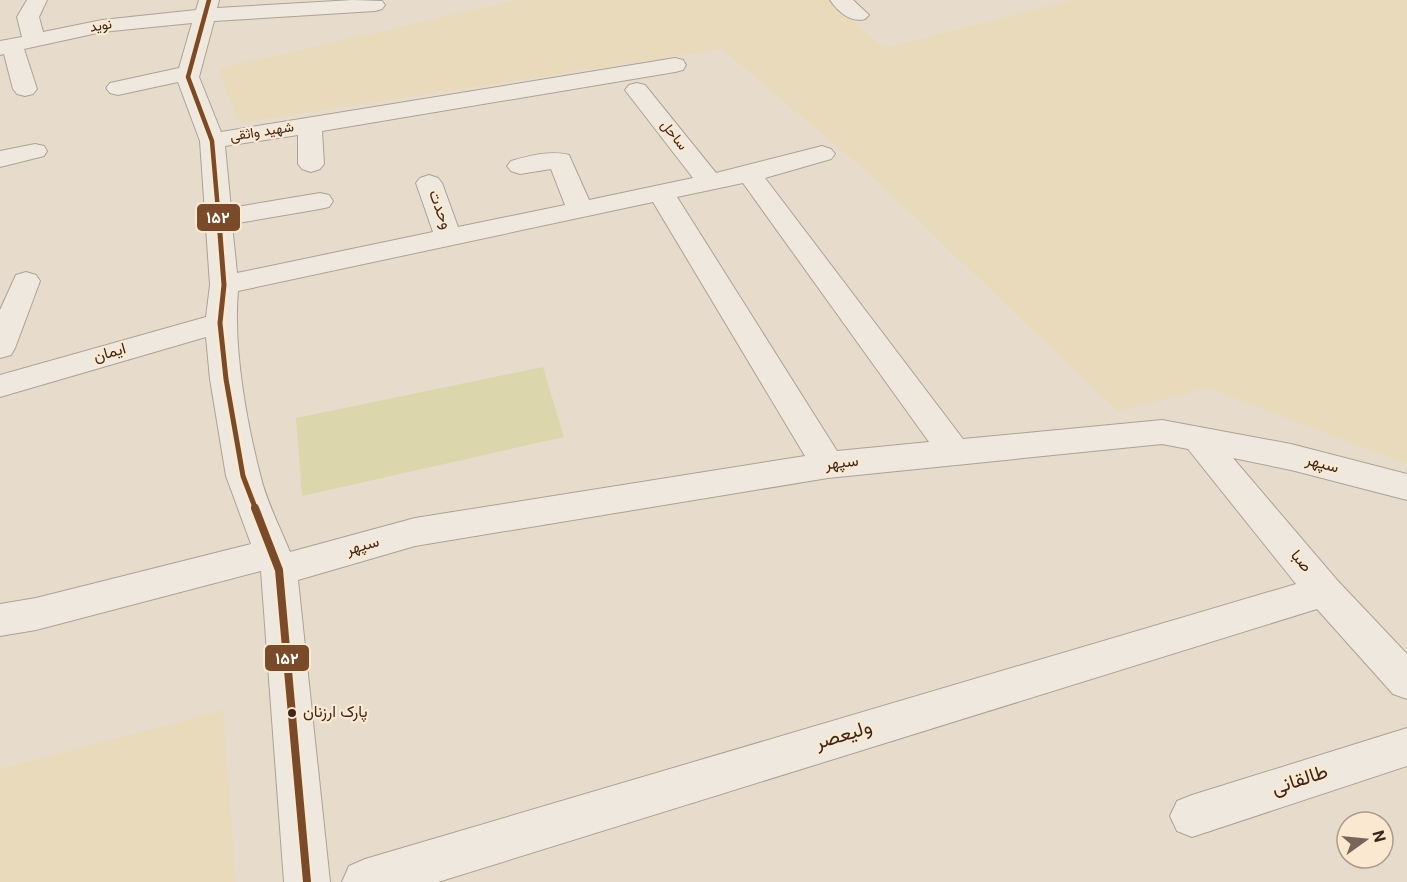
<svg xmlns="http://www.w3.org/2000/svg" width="1407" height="882" font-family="Georgia,Vazirmatn,serif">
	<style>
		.farmland { fill: #e9dabb }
		.green { fill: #dcd6ad }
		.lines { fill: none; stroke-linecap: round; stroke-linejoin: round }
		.minor-casing { stroke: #aca195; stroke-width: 2 }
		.minor { fill: #efe8df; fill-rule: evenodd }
		.bus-1-far2-casing { stroke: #fae8d1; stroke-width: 8 }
		.bus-1-far1-casing { stroke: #fae8d1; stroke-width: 10 }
		.bus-1-casing { stroke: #fae8d1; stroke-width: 12 }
		.bus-1-far2 { stroke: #7a4b2a; stroke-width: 4.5 }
		.bus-1-far1 { stroke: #7a4b2a; stroke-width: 5 }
		.bus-1 { stroke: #7a4b2a; stroke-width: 8 }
		.bus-dot { fill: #3d271c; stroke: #fae8d1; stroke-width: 2 }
		.labels { text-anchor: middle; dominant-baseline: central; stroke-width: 4.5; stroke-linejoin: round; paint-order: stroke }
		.far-street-label { font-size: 14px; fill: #3d271c; stroke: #fae8d1 }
		.street-label { font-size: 16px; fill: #3d271c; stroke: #fae8d1 }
		.near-bus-label { font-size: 16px; fill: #3d271c; stroke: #fae8d1; text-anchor: start }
		.near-street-label { font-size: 20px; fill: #3d271c; stroke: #fae8d1 }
		.line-badge { stroke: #fae8d1; stroke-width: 2 }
		.badge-label { font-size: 16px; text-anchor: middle; font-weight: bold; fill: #fff }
	</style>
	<rect width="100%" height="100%" fill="#e7dccc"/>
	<g class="farmland">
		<polygon points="517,0 829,0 884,48 1072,0 1407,0 1407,464 1208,388 1117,411 874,178 722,49 239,123 218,69"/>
		<polygon points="223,710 236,882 0,882 0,769"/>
	</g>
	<polygon class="green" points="543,367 564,437 302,496 296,418"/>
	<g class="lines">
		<g class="minor-casing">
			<g id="minor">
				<path d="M27,0h20l-8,17 4,15 59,-12 94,-10 3,-10h20l-2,8 136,-8 29,1 3,4 -3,4 -7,2 -161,10 -15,56 22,55 454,-74 8,2 3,5 -3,5 -8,2 -353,59 2,33 -4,5 -9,3 -9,-3 -4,-5v-29l-73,11 6,62 89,-15 9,2 4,6 -4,6 -9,2 -88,15 5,49 196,-41 -17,-49 4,-5 9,-3 9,3 4,5 16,44 107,-22 -14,-36 -31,5 -9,-3 -4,-5 4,-5c18,-5 40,-11 58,-6l20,45 104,-22 -68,-88 4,-5 8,-2 8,2 71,88 106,-27 9,3 4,5 -4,5 -66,19 198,261 199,-19 129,24 116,30v26l-116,-30 -58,-12 104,122 70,74v45l-14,-5 -76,-85 -879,273h-96l7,-16 16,-7 931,-275 -108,-135 -26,-5 -334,34 -413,68 -117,34 32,302h-46l-23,-311 -225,59 -36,6v-32l36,-6 215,-54 -25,-68 -16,-97 -4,-42 -206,60v-22l206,-58 4,-32 -10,-144 -22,-59 -60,13 -8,-2 -4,-5 4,-5 69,-15 13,-45 -90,9 -78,17 13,40 -4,5 -8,2 -8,-2 -4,-5 -9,-35 -4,1v-14l22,-4 -5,-20zM743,183l186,259 -92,9 -160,-254zM653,202l152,254 -390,62 -125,34c-10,-25 -24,-51 -30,-78 -14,-55 -27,-127 -22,-183z"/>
				<path d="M830,0h23l16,15 -4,4c-14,4 -27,-7 -35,-19z"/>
				<polygon points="35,144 44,146 47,151 44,156 0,167 0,151"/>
				<polygon points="26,272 36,275 40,281 15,348 11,355 0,358 0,310 16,275"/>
				<polygon points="1407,728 1407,766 1192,837 1177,831 1170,816 1177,801 1192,795"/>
			</g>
		</g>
		<use href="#minor" class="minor"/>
		<g class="bus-1-far2-casing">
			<polyline id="bus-1-far2" points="209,0 188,77 212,141 219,222"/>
		</g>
		<g class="bus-1-far1-casing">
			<polyline id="bus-1-far1" points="219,221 224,285 220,323 226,379 243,476 256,510"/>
		</g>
		<g class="bus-1-casing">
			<polyline id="bus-1" points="255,508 279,570 307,882"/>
		</g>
		<use href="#bus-1-far2" class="bus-1-far2"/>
		<use href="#bus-1-far1" class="bus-1-far1"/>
		<use href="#bus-1" class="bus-1"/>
	</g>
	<circle class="bus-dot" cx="292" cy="713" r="5"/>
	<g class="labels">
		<g class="far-street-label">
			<text transform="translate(101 27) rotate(-9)">نوید</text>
			<text transform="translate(262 133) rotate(-9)">شهید واثقی</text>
			<text transform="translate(673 136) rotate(52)">ساحل</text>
		</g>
		<g class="street-label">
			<text transform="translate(439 210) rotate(70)">وحدت</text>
			<text transform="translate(110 354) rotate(-16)">ایمان</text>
			<text transform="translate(842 464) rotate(-7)">سپهر</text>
			<text transform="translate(1322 465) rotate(15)">سپهر</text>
			<text transform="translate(363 547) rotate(-16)">سپهر</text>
			<text transform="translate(1300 562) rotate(50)">صبا</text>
		</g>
		<g class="near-bus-label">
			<text x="303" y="713">پارک ارزنان</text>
		</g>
		<g class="near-street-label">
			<text transform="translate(844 736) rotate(-17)">ولیعصر</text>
			<text transform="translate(1300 781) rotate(-18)">طالقانی</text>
		</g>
	</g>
	<g class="line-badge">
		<rect x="196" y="203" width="45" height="29" rx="6" fill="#7a4b2a"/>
		<rect x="264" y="644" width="46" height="28" rx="6" fill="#7a4b2a"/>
	</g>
	<g class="badge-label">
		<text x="218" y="223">۱۵۲</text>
		<text x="287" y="664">۱۵۲</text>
	</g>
	<g transform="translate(1365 840) rotate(75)"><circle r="28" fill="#fae8d1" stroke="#ae9b89" stroke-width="1.5"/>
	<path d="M0-4.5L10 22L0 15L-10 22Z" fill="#78665a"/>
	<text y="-9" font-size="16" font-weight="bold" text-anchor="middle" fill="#3d271c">N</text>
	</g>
</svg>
